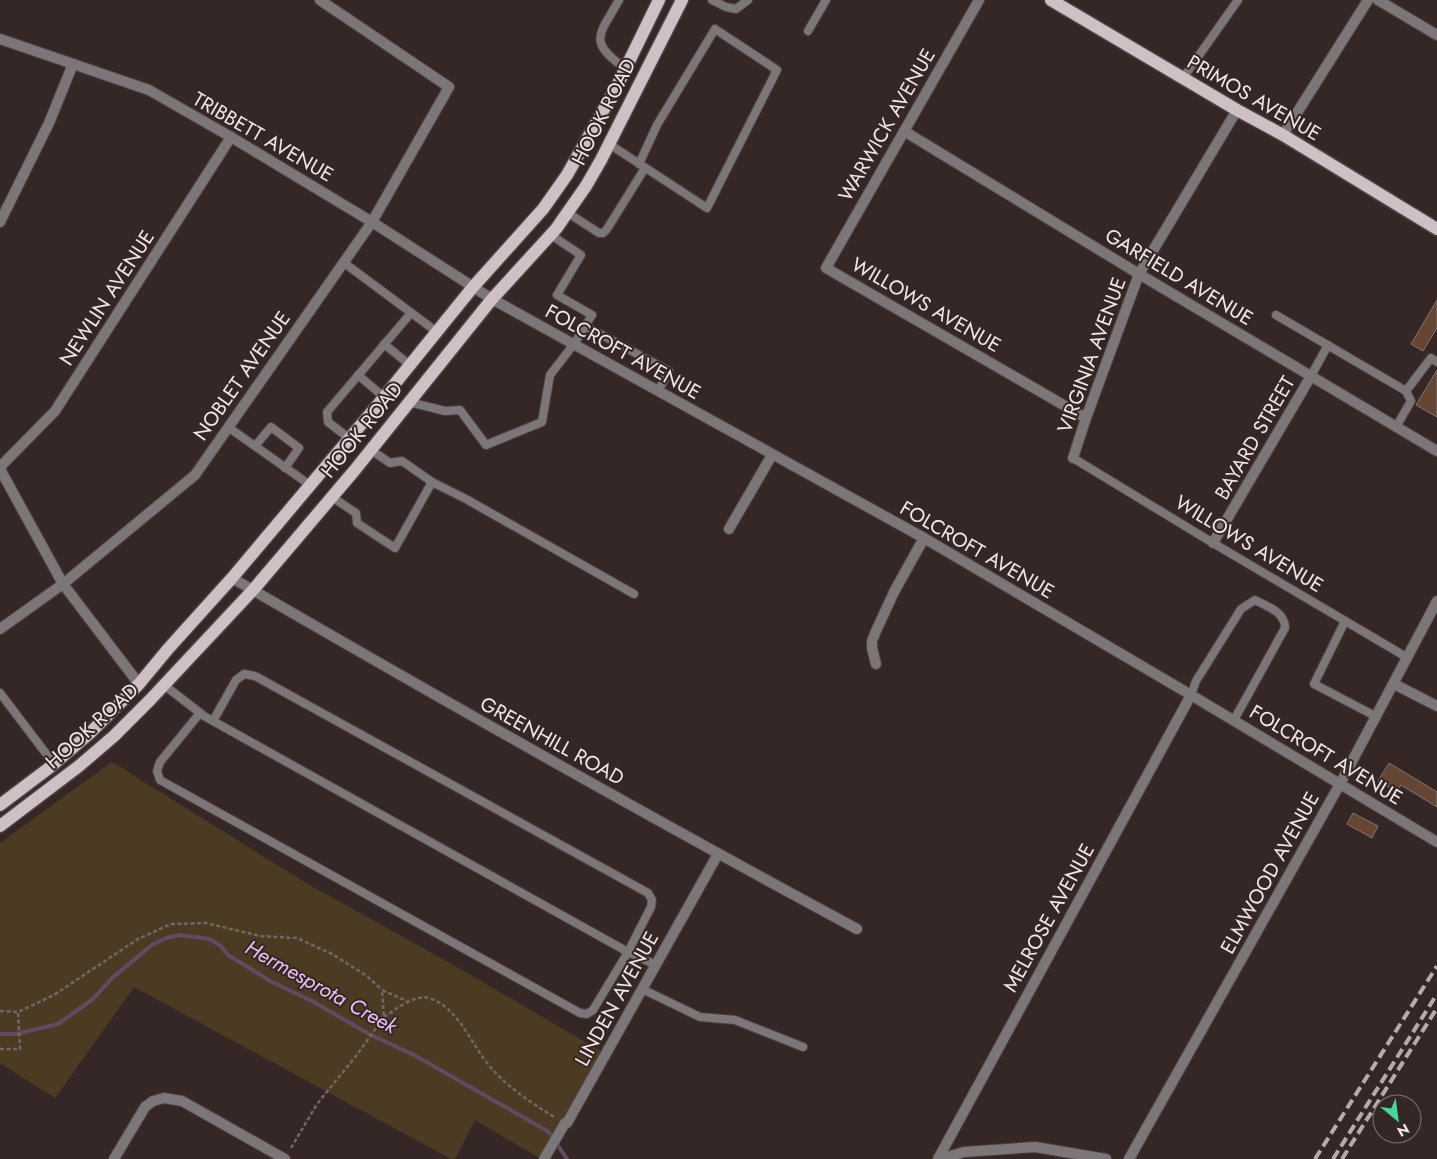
<svg xmlns="http://www.w3.org/2000/svg" width="1437" height="1159" font-family="Jost,sans-serif">
	<style>
		.green { fill: #4a3b22 }
		.lines { fill: none; stroke-linecap: round; stroke-linejoin: round }
		.stream { stroke: #634a64; stroke-width: 4 }
		.building { fill: #654635; stroke: #83746c }
		.service-casing { stroke: #504242; stroke-width: 10 }
		.minor-casing { stroke: #504242; stroke-width: 12 }
		.primary-casing { stroke: #504242; stroke-width: 15 }
		.path { stroke: #736666; stroke-width: 2.5; stroke-dasharray: 4 2.5; stroke-linecap: butt }
		.service { stroke: #7d7678; stroke-width: 8 }
		.minor { stroke: #7d7678; stroke-width: 10 }
		.primary { stroke: #cfc0c5; stroke-width: 12 }
		.rail { stroke: #b6abab; stroke-width: 4; stroke-dasharray: 10 5; stroke-linecap: butt }
		.labels { text-anchor: middle; dominant-baseline: central; stroke-width: 4; stroke-linejoin: round; paint-order: stroke }
		.street-label { font-size: 20px; fill: #f1e7e7; stroke: #362727 }
		.water-label { font-size: 21px; font-style: italic; fill: #edbfee; stroke: #362727 }
	</style>
	<rect width="100%" height="100%" fill="#362727"/>
	<polygon class="green" points="112,762 308,884 464,971 606,1054 541,1159 475,1120 455,1159 451,1159 134,987 55,1098 0,1063 0,843"/>
	<g class="lines">
		<polyline class="stream" points="0,1034 16,1034 58,1024 93,999 112,978 152,945 166,938 180,935 209,939 221,946 228,955 272,982 312,1001 369,1034 414,1055 549,1132 567,1159"/>
	</g>
	<g class="building">
		<polygon points="1437,300 1437,328 1423,351 1411,344"/>
		<polygon points="1437,370 1437,417 1416,405"/>
		<polygon points="1389,763 1437,792 1437,807 1401,785 1397,792 1378,781"/>
		<polygon points="1353,813 1378,826 1372,838 1347,824"/>
	</g>
	<g class="lines">
		<g class="service-casing">
			<g id="service">
				<path d="M619,0c-20,36 -32,41 7,69"/>
				<polyline points="712,0 726,7 736,9 748,0"/>
				<polyline points="808,31 826,0"/>
				<polyline points="1183,78 1238,0"/>
				<polyline points="609,144 707,208 777,70 715,29 657,125 639,164"/>
				<polyline points="568,213 599,233 603,233 607,229 645,168"/>
				<polyline points="343,262 437,332"/>
				<polyline points="1276,315 1406,391 1431,358 1437,362"/>
				<polyline points="585,326 669,371 658,391"/>
				<polyline points="384,344 410,365"/>
				<polyline points="358,375 384,397"/>
				<polyline points="1311,376 1328,345"/>
				<polyline points="409,402 445,411 460,410 486,445 542,422 550,375 574,344 592,315 557,295 581,255 551,235"/>
				<polyline points="228,427 310,485"/>
				<polyline points="1396,427 1411,401 1406,391"/>
				<polyline points="350,439 328,422 327,412 411,313"/>
				<polyline points="255,446 271,427 299,448 285,468"/>
				<polyline points="1073,458 1213,543 1408,658"/>
				<polyline points="432,482 466,499 634,594"/>
				<polyline points="332,497 356,513 357,523 395,548 432,482 402,461 390,463 371,450"/>
				<polyline points="1345,621 1314,684 1377,717"/>
				<polyline points="164,685 204,716 628,952 656,965"/>
				<polyline points="0,693 54,764"/>
				<path d="M1191,695l5,-14 45,-72 14,-9c13,7 30,12 30,28l-51,92"/>
				<polyline points="200,713 160,762 157,771 160,780 580,1013 587,1014 593,1010 628,952 651,907 652,900 648,893 255,676 244,674 236,680 213,721"/>
				<polyline points="642,989 700,1017 735,1020 803,1047"/>
			</g>
		</g>
		<g class="minor-casing">
			<g id="minor">
				<polyline points="979,0 826,268 1086,418"/>
				<polyline points="1378,0 1437,35"/>
				<polyline points="0,39 149,90 231,137 372,222 492,299 924,538 1191,695 1437,842"/>
				<polyline points="904,131 1139,274 1437,451"/>
				<polyline points="1283,135 1368,0"/>
				<polyline points="0,222 49,123 73,64"/>
				<polyline points="1073,458 1086,418 1139,274 1237,110"/>
				<polyline points="0,467 55,411 231,137"/>
				<polyline points="0,469 63,584 139,684"/>
				<polyline points="729,529 772,455"/>
				<polyline points="1213,543 1311,376"/>
				<path d="M232,578c207,120 415,238 625,351"/>
				<polyline points="0,629 63,584 195,475 372,222 449,87 320,0"/>
				<polyline points="876,664 872,648 872,641 876,631 894,592 924,538"/>
				<polyline points="1394,684 1437,706"/>
				<polyline points="114,1159 145,1107 153,1101 164,1098 182,1101 285,1159"/>
				<polyline points="544,1159 565,1123 567,1123 718,854"/>
				<polyline points="938,1159 1191,695"/>
				<polyline points="941,1159 964,1152 1035,1147 1106,1159"/>
				<polyline points="1129,1159 1340,784 1437,601"/>
			</g>
		</g>
		<g class="primary-casing">
			<g id="primary">
				<polyline points="1051,0 1237,110 1283,135 1437,229"/>
				<polyline points="0,805 49,768 90,733 139,684 168,649 232,578 376,407 473,287 543,209 567,175 618,84 659,0"/>
				<polyline points="0,826 79,766 114,736 150,700 253,590 354,471 492,299 556,229 586,186 601,160 682,0"/>
			</g>
		</g>
		<g class="path">
			<polyline points="0,1011 18,1012 54,995 138,939 171,924 206,923 260,936 297,938 332,954 367,976 382,990"/>
			<path d="M384,1017c11,-7 30,-23 45,-19 30,9 43,49 63,71 18,20 41,35 64,49"/>
			<polyline points="0,1049 20,1049 18,1013"/>
			<polyline points="291,1148 317,1104 356,1056 384,1017 382,990 407,1001"/>
		</g>
		<use href="#service" class="service"/>
		<use href="#minor" class="minor"/>
		<use href="#primary" class="primary"/>
		<g class="rail">
			<polyline points="1315,1159 1437,966"/>
			<polyline points="1333,1159 1437,994"/>
			<polyline points="1342,1159 1437,1008"/>
		</g>
	</g>
	<g class="labels">
		<g class="street-label">
			<text transform="translate(1254 98) rotate(30)">PRIMOS AVENUE</text>
			<text transform="translate(604 112) rotate(-63)">HOOK ROAD</text>
			<text transform="translate(887 125) rotate(-60)">WARWICK AVENUE</text>
			<text transform="translate(263 137) rotate(30)">TRIBBETT AVENUE</text>
			<text transform="translate(1179 277) rotate(31)">GARFIELD AVENUE</text>
			<text transform="translate(107 298) rotate(-57)">NEWLIN AVENUE</text>
			<text transform="translate(926 305) rotate(30)">WILLOWS AVENUE</text>
			<text transform="translate(623 352) rotate(29)">FOLCROFT AVENUE</text>
			<text transform="translate(1092 355) rotate(-70)">VIRGINIA AVENUE</text>
			<text transform="translate(242 376) rotate(-55)">NOBLET AVENUE</text>
			<text transform="translate(362 430) rotate(-51)">HOOK ROAD</text>
			<text transform="translate(1255 438) rotate(-60)">BAYARD STREET</text>
			<text transform="translate(1249 544) rotate(31)">WILLOWS AVENUE</text>
			<text transform="translate(977 550) rotate(30)">FOLCROFT AVENUE</text>
			<text transform="translate(92 726) rotate(-42)">HOOK ROAD</text>
			<text transform="translate(552 741) rotate(29)">GREENHILL ROAD</text>
			<text transform="translate(1326 755) rotate(31)">FOLCROFT AVENUE</text>
			<text transform="translate(1270 873) rotate(-61)">ELMWOOD AVENUE</text>
			<text transform="translate(1049 918) rotate(-61)">MELROSE AVENUE</text>
			<text transform="translate(617 999) rotate(-61)">LINDEN AVENUE</text>
		</g>
		<g class="water-label">
			<text transform="translate(321 987) rotate(29)">Hermesprota Creek</text>
		</g>
	</g>
	<g transform="translate(1397 1119) rotate(151)"><circle r="24" fill="#362727" stroke="#817474"/>
	<path d="M0-4L9 19L0 12L-9 19Z" fill="#4ad49c"/>
	<text y="-8" font-size="14" font-weight="bold" text-anchor="middle" fill="#f1e7e7">N</text>
	</g>
</svg>
